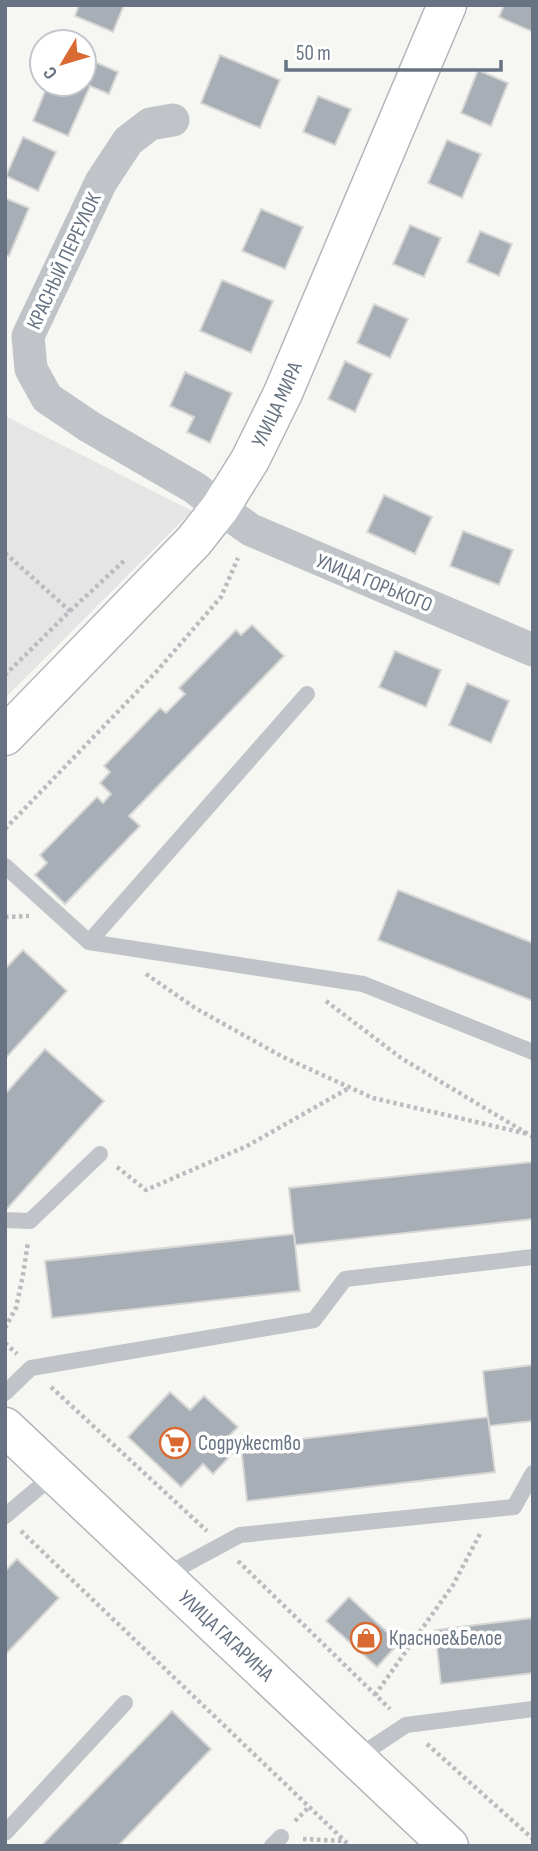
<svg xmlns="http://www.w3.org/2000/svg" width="538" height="1851" font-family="'Sofia Sans Condensed',sans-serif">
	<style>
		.built { fill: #e4e5e4 }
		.building { fill: #a8aeb5; stroke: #d7d8d6; stroke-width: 2 }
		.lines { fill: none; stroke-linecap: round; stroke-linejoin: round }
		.secondary-casing { stroke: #b2b6bb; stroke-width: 41 }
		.path { stroke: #babcbf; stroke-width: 4.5; stroke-dasharray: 3.5 3.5; stroke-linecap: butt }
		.lane { stroke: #c0c3c7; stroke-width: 16 }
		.street { stroke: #c0c3c7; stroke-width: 33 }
		.secondary { stroke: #fff; stroke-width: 38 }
		.labels { text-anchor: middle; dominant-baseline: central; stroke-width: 7; stroke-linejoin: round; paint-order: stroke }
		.street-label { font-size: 21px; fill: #677382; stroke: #fff }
		.poi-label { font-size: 21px; fill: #677382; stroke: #fff; text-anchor: start }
	</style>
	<rect width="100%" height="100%" fill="#f6f6f3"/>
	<polygon class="built" points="5,416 192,511 5,698"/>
	<g class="building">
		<polygon points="79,5 124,5 113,32 75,16"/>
		<polygon points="504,5 533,5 533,32 499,17"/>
		<polygon points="220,55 280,80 260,128 201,103"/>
		<polygon points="84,57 118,72 109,94 90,86 68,136 33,121 48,84 84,84"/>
		<polygon points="478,70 508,83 491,126 461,113"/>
		<polygon points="318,96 351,109 335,145 303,132"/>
		<polygon points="23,137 56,152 38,191 6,176"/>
		<polygon points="447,140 481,154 462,198 428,183"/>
		<polygon points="5,198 29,208 9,256 5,255"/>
		<polygon points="261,209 303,227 285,269 242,251"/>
		<polygon points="410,225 441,238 424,277 393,264"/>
		<polygon points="480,231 512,244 499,276 467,262"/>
		<polygon points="222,280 273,301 251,353 200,331"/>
		<polygon points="374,304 408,319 390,358 357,343"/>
		<polygon points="345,361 372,374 355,412 328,399"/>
		<polygon points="185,372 232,393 210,443 187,432 194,417 170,406"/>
		<polygon points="384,495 432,517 415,554 367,532"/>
		<polygon points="463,531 513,550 499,585 450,566"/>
		<polygon points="252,625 284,656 129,816 140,826 65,904 35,875 47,863 40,855 97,797 103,803 111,794 100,783 110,772 104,766 160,708 166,713 185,694 179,688 236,630 241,635"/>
		<polygon points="395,651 441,670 426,707 379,687"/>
		<polygon points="467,683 509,701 491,743 449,725"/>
		<polygon points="398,890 533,943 533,1001 378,940"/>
		<polygon points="23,950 67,991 5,1059 5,969"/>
		<polygon points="45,1049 104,1101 5,1211 5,1094"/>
		<polygon points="532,1162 533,1219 295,1245 289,1188"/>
		<polygon points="294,1234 300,1291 52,1318 45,1261"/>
		<polygon points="533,1365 533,1421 489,1426 483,1371"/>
		<polygon points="170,1392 190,1410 204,1396 238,1427 223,1442 234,1452 213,1474 203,1464 181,1487 128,1437"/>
		<polygon points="488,1417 495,1472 247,1501 241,1446"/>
		<polygon points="17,1559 59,1598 5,1655 5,1571"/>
		<polygon points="349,1597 399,1643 377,1667 326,1621"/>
		<polygon points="533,1618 533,1673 441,1684 435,1630"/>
		<polygon points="172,1711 211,1749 118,1846 41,1846"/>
	</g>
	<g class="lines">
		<g class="secondary-casing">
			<g id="secondary">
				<path id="s1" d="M5,736l189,-195 26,-33 30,-48 33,-67 164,-388"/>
				<path id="s2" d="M5,1427l444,419"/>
			</g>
		</g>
		<g class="path">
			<polyline points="5,553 70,611 5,675"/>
			<polyline points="70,611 126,559"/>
			<polyline points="5,829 157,671 221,597 238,558"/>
			<polyline points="5,917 29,916"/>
			<polyline points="146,974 195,1008 283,1057 373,1098 528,1134"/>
			<polyline points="326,1001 401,1058 533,1137"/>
			<polyline points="117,1167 146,1190 247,1146 349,1088"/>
			<polyline points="5,1328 16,1308 23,1275 28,1242"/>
			<polyline points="5,1343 17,1354"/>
			<polyline points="51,1387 207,1531"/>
			<polyline points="21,1531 350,1846"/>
			<polyline points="238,1561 390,1709"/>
			<polyline points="375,1695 453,1585 481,1532"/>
			<polyline points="427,1744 533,1839"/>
			<polyline points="295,1821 309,1807"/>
			<polyline points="303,1839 345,1841"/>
		</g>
		<g class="lane">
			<polyline points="5,866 89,942 307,694"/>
			<polyline points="89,942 363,984 533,1052"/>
			<polyline points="5,1220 30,1221 100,1154"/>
			<polyline points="5,1393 31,1368 314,1320 345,1279 533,1257"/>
			<polyline points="5,1516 55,1474"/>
			<polyline points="164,1576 240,1535 514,1507 533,1473"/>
			<polyline points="356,1758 406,1725 533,1709"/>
			<polyline points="5,1833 125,1703"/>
			<polyline points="272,1846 281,1837"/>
		</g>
		<polyline class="street" points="173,120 150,124 128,141 101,182 28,336 31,369 47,398 90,427 195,488 220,508 251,530 533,650"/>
		<use href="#secondary" class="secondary"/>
	</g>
	<defs>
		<g id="supermarket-ring" transform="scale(1.575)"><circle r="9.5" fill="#fff" stroke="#d86a32" stroke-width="1.5"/><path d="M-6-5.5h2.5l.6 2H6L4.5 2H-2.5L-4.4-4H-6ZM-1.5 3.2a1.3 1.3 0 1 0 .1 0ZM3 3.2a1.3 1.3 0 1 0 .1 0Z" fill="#d86a32"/></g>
		<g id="shop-ring" transform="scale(1.575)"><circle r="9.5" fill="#fff" stroke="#d86a32" stroke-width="1.5"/><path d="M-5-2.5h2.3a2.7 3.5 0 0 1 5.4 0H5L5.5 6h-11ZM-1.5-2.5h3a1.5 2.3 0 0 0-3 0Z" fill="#d86a32"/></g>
	</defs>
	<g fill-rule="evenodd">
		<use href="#supermarket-ring" x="175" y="1443"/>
		<use href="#shop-ring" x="366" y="1638"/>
	</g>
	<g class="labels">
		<g class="street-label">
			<text transform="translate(64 261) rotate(-65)">КРАСНЫЙ ПЕРЕУЛОК</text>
			<text stroke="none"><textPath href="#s1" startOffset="432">УЛИЦА МИРА</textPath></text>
			<text transform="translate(374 583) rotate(22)">УЛИЦА ГОРЬКОГО</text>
			<text stroke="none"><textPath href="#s2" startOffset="304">УЛИЦА ГАГАРИНА</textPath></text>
		</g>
		<g class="poi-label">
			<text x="198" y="1443">Содружество</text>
			<text x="389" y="1638">Красное&amp;Белое</text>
		</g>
	</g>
	<rect width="538" height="1851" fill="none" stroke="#677382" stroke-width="14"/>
	<g transform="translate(63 63) rotate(232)"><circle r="33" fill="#ffffff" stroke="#c2c7cd" stroke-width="2"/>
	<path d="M0-5L12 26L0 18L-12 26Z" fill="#d86a32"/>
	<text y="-10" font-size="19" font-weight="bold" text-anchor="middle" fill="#677382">С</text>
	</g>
	<path d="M286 60v10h215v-10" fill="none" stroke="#677382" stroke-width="3.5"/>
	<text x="296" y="60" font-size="21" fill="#677382" stroke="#ffffff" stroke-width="5" paint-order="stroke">50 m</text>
</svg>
